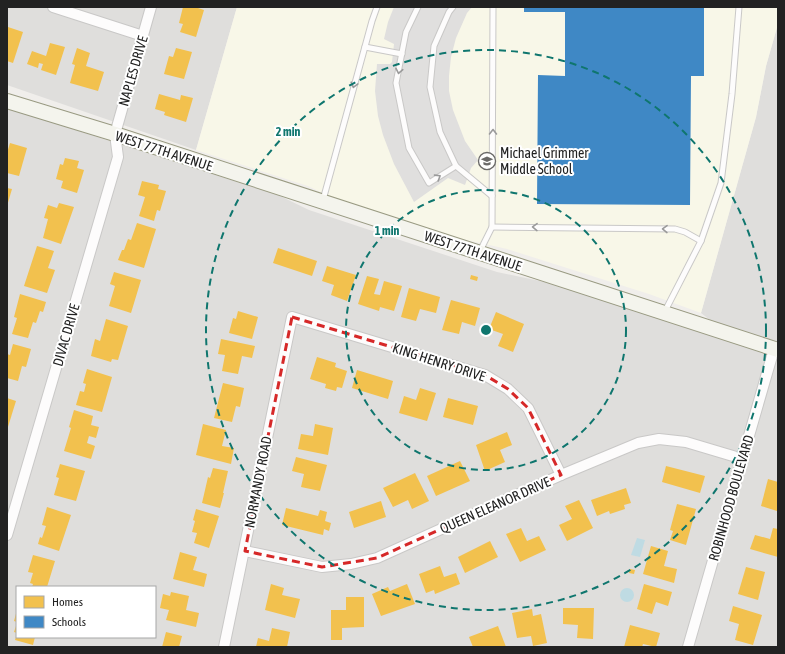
<svg xmlns="http://www.w3.org/2000/svg" width="785" height="654" font-family="'Asap Condensed',sans-serif">
	<style>
		.residential { fill: #dfdedc; fill-rule: evenodd }
		.education { fill: #f8f7e8 }
		.parking { fill: #e0dfde }
		.water { fill: #bfdbe3 }
		.homes { fill: #f2c14e }
		.schools { fill: #3f88c5 }
		.lines { fill: none; stroke-linecap: round; stroke-linejoin: round }
		.lane-casing { stroke: #c9c8c7; stroke-width: 7 }
		.street-casing { stroke: #c9c8c7; stroke-width: 12 }
		.secondary-casing { stroke: #999a82; stroke-width: 16 }
		.lane { stroke: #fdfcfc; stroke-width: 5 }
		.street { stroke: #fdfcfc; stroke-width: 10 }
		.secondary { stroke: #f4f4ed; stroke-width: 14 }
		.oneway { stroke: #9a9a9a }
		.marked { fill: none; stroke: #d62828; stroke-width: 3; stroke-dasharray: 8 5; stroke-linejoin: round }
		.ring { fill: none; stroke: #0f766e; stroke-width: 2; stroke-dasharray: 7 5 }
		.labels { text-anchor: middle; dominant-baseline: central; stroke-width: 4; stroke-linejoin: round; paint-order: stroke }
		.street-label { font-size: 14px; fill: #222; stroke: #fff }
		.poi-label { font-size: 14px; fill: #222; stroke: #fff; text-anchor: start }
		.centre { fill: #0f766e; stroke: #fff; stroke-width: 2 }
		.ring-label { font-size: 12px; text-anchor: middle; font-weight: bold; fill: #0f766e; stroke: #fff; stroke-width: 4; stroke-linejoin: round; paint-order: stroke }
	</style>
	<rect width="100%" height="100%" fill="#f0eeeb"/>
	<g class="residential">
		<polygon points="7,7 237,7 196,150 7,85"/>
		<polygon points="778,24 778,342 710,320 701,313 756,117 766,66"/>
		<path d="M7,108l271,87 31,15 188,62 62,13 219,70v292h-771zM17,587h138v50h-138z"/>
	</g>
	<polygon class="education" points="237,7 778,7 778,24 766,66 756,117 701,313 649,294 507,249 444,235 348,205 308,186 196,150"/>
	<polygon class="parking" points="394,7 472,7 467,13 456,38 451,57 449,76 449,91 453,110 465,141 478,160 471,168 465,185 448,178 414,202 394,164 383,135 378,116 375,91 377,64 390,64 392,62 394,44 384,39 388,22"/>
	<g class="water">
		<polygon points="637,538 645,540 640,557 631,555"/>
		<circle cx="627" cy="595" r="7"/>
	</g>
	<g class="homes">
		<polygon points="183,7 195,7 204,10 196,37 180,32 183,24 179,23"/>
		<polygon points="8,27 23,32 13,63 7,61 7,32"/>
		<polygon points="50,43 65,47 56,75 41,70 43,64 39,63 38,68 27,64 32,51 46,56"/>
		<polygon points="77,48 90,53 86,66 104,72 98,91 70,83 75,65 72,64"/>
		<polygon points="176,48 192,52 184,79 164,74 169,56 173,57"/>
		<polygon points="159,94 180,100 181,95 193,98 186,122 164,115 165,112 155,109"/>
		<polygon points="10,143 27,148 19,176 7,173 7,153"/>
		<polygon points="65,158 79,161 77,168 84,170 77,193 61,188 63,181 56,179 60,164 63,165"/>
		<polygon points="142,181 159,185 158,189 166,191 160,211 157,210 154,221 139,216 145,197 138,195"/>
		<polygon points="7,188 12,189 7,206"/>
		<polygon points="59,203 74,207 61,244 43,238 48,219 44,218 48,205 57,208"/>
		<polygon points="137,223 156,229 144,268 118,260 122,250 124,250 128,239 131,240"/>
		<polygon points="37,246 54,251 48,268 55,270 47,293 24,286"/>
		<polygon points="278,248 317,261 312,276 273,263"/>
		<polygon points="327,266 356,275 347,301 331,295 334,285 322,281"/>
		<polygon points="114,272 141,280 131,313 109,306 115,286 110,284"/>
		<polygon points="471,275 478,277 477,281 470,279"/>
		<polygon points="367,276 379,279 374,294 380,295 384,281 402,286 394,311 380,307 379,311 358,304"/>
		<polygon points="409,288 440,297 436,313 420,309 416,321 401,317"/>
		<polygon points="20,294 46,302 43,312 40,311 36,323 33,322 28,338 12,334 17,318 14,317"/>
		<polygon points="451,300 480,308 475,326 462,322 459,334 442,330"/>
		<polygon points="238,311 258,317 252,339 229,333 233,318 236,319"/>
		<polygon points="496,312 524,324 513,352 498,346 503,334 489,329"/>
		<polygon points="106,319 128,326 118,360 112,359 111,362 91,356 95,339 100,341"/>
		<polygon points="221,339 255,346 252,358 242,356 238,374 222,371 225,355 218,354"/>
		<polygon points="13,344 31,349 26,367 22,366 18,381 7,378 7,354 10,355"/>
		<polygon points="317,357 336,363 335,367 347,371 342,388 337,387 336,391 325,388 326,384 310,379"/>
		<polygon points="87,369 112,377 102,412 76,405 80,391 84,392 86,384 83,383"/>
		<polygon points="357,370 393,381 388,399 352,388"/>
		<polygon points="223,383 244,388 240,407 236,406 232,422 214,418"/>
		<polygon points="420,388 436,393 427,421 399,413 404,396 416,400"/>
		<polygon points="7,398 16,401 7,430"/>
		<polygon points="448,398 478,406 473,425 443,417"/>
		<polygon points="74,410 93,416 91,425 99,427 96,438 89,436 87,443 95,446 91,459 64,451 71,428 69,427"/>
		<polygon points="203,424 226,430 222,446 234,448 231,464 196,455"/>
		<polygon points="315,424 333,428 328,455 298,449 301,434 313,436"/>
		<polygon points="507,432 512,445 500,450 505,462 485,471 476,445"/>
		<polygon points="296,457 327,465 320,491 301,487 304,474 292,471"/>
		<polygon points="460,461 470,481 436,496 427,476"/>
		<polygon points="60,464 85,471 76,501 54,495 59,478 56,477"/>
		<polygon points="666,466 705,476 700,493 662,482"/>
		<polygon points="213,468 228,471 223,493 224,493 220,508 202,503 208,477 210,478"/>
		<polygon points="415,473 429,501 412,509 408,500 393,507 383,488"/>
		<polygon points="768,479 778,482 777,511 761,506"/>
		<polygon points="626,488 631,503 624,505 625,509 610,514 609,511 597,516 591,500"/>
		<polygon points="579,500 593,528 567,541 559,525 572,519 565,506"/>
		<polygon points="381,501 386,517 354,528 349,512"/>
		<polygon points="677,504 696,509 686,545 670,540 673,531 670,530"/>
		<polygon points="47,507 71,515 59,551 38,544 40,537 42,538 46,526 42,525"/>
		<polygon points="286,508 318,516 320,510 327,512 325,521 331,523 329,531 324,529 323,535 282,525"/>
		<polygon points="196,509 219,516 209,548 194,543 197,533 192,532 195,521 193,520"/>
		<polygon points="521,528 527,541 539,536 546,550 520,562 506,534"/>
		<polygon points="773,528 778,529 778,557 750,549 755,535 770,539"/>
		<polygon points="490,541 498,557 465,573 458,557"/>
		<polygon points="651,546 668,551 664,566 677,569 674,583 643,574"/>
		<polygon points="180,552 197,557 193,570 207,574 204,587 173,579"/>
		<polygon points="33,555 55,561 47,587 32,587 33,584 30,583 33,573 28,572"/>
		<polygon points="440,566 444,577 456,573 460,584 435,594 434,590 426,593 419,574"/>
		<polygon points="746,567 765,572 758,600 738,594"/>
		<polygon points="630,569 635,570 634,574 629,573"/>
		<polygon points="271,584 284,588 282,595 300,599 295,618 265,610"/>
		<polygon points="407,584 415,604 381,616 372,594 388,587 390,591"/>
		<polygon points="644,584 672,592 668,606 656,602 652,614 637,609"/>
		<polygon points="171,592 189,596 186,610 199,613 196,627 166,620 169,610 160,608 163,594 170,596"/>
		<polygon points="346,597 364,597 364,627 342,628 342,640 331,640 331,610 346,610"/>
		<polygon points="733,606 762,615 753,645 735,640 739,624 729,621"/>
		<polygon points="563,608 594,608 593,639 577,638 578,625 563,624"/>
		<polygon points="532,609 533,616 541,614 547,643 533,646 531,636 517,638 512,613"/>
		<polygon points="17,610 17,622 14,621"/>
		<polygon points="17,623 17,633 14,632"/>
		<polygon points="630,625 660,633 656,647 643,644 642,647 624,647"/>
		<polygon points="498,626 506,647 473,647 469,637"/>
		<polygon points="272,628 290,632 287,647 256,647 258,638 269,641"/>
		<polygon points="166,632 182,636 179,647 162,647"/>
		<polygon points="16,637 35,637 33,645 15,640"/>
	</g>
	<polygon class="schools" points="524,7 704,7 704,76 691,76 690,205 537,204 538,75 565,76 565,12 524,12"/>
	<g class="lines">
		<g class="lane-casing">
			<g id="lane">
				<polyline points="418,7 406,32 396,83 409,148 429,183 456,166"/>
				<polyline points="453,7 449,12 434,46 430,87 440,132 456,166 492,196"/>
				<polyline points="365,47 402,54"/>
				<polyline points="323,200 372,21 377,7"/>
				<polyline points="492,227 675,229 685,232 701,241"/>
				<polyline points="480,251 492,227 493,7"/>
				<polyline points="664,313 701,241 721,183 732,94 739,7"/>
			</g>
		</g>
		<g class="street-casing">
			<g id="street">
				<polyline points="53,7 143,36"/>
				<polyline points="7,535 118,157 115,134 151,7"/>
				<polyline points="245,551 322,567 351,564 377,558 561,475 638,443 659,439 686,442 743,459"/>
				<polyline points="224,647 292,317 485,375 508,389 528,408 561,475"/>
				<polyline points="688,647 774,349"/>
			</g>
		</g>
		<g class="secondary-casing">
			<polyline id="secondary" points="7,101 115,134 778,350"/>
		</g>
		<use href="#lane" class="lane"/>
		<use href="#street" class="street"/>
		<use href="#secondary" class="secondary"/>
	</g>
	<defs><path id="oneway-chevron" d="M-2-3.5L2.5 0L-2 3.5" fill="none" stroke-width="1.6" stroke-linecap="round" stroke-linejoin="round"/></defs>
	<g class="oneway">
		<use href="#oneway-chevron" transform="translate(399 71) rotate(101)"/>
		<use href="#oneway-chevron" transform="translate(354 85) rotate(105)"/>
		<use href="#oneway-chevron" transform="translate(493 132) rotate(-90)"/>
		<use href="#oneway-chevron" transform="translate(438 177) rotate(-32)"/>
		<use href="#oneway-chevron" transform="translate(535 227) rotate(-179)"/>
		<use href="#oneway-chevron" transform="translate(665 229) rotate(-179)"/>
	</g>
	<path class="marked" d="M292,317l193,58 23,14 20,19 33,67 -184,83 -55,9 -77,-16z"/>
	<g class="ring">
		<circle cx="486" cy="330" r="140"/>
		<circle cx="486" cy="330" r="280"/>
	</g>
	<defs>
		<g id="school-ring" transform="scale(0.9)"><circle r="9.5" fill="#fff" stroke="#6a6968" stroke-width="1.5"/><path d="M0-5L7-2L0 1L-7-2ZM-4 1L0 2.5L4 1V4Q0 6-4 4Z" fill="#6a6968"/></g>
	</defs>
	<g fill-rule="evenodd">
		<use href="#school-ring" x="487" y="161"/>
	</g>
	<g class="labels">
		<g class="street-label">
			<text transform="translate(133 71) rotate(-74)">NAPLES DRIVE</text>
			<text transform="translate(164 151) rotate(18)">WEST 77TH AVENUE</text>
			<text transform="translate(473 251) rotate(18)">WEST 77TH AVENUE</text>
			<text transform="translate(66 335) rotate(-74)">DIVAC DRIVE</text>
			<text transform="translate(439 362) rotate(18)">KING HENRY DRIVE</text>
			<text transform="translate(258 482) rotate(-79)">NORMANDY ROAD</text>
			<text transform="translate(731 498) rotate(-74)">ROBINHOOD BOULEVARD</text>
			<text transform="translate(495 505) rotate(-24)">QUEEN ELEANOR DRIVE</text>
		</g>
		<g class="poi-label">
			<text x="500" y="153">Michael Grimmer<tspan x="500" dy="16">Middle School</tspan></text>
		</g>
	</g>
	<circle cx="486" cy="330" r="6" class="centre"/>
	<g class="ring-label">
		<text x="288" y="136">2 min</text>
		<text x="387" y="235">1 min</text>
	</g>
	<rect width="785" height="654" fill="none" stroke="#222222" stroke-width="16"/>
	<rect x="16" y="586" width="140" height="52" fill="#ffffff" stroke="#a7a7a7"/>
	<rect x="24" y="596" width="20" height="12" fill="#f2c14e" stroke="#a7a7a7"/>
	<text x="52" y="606" font-size="12" fill="#222222">Homes</text>
	<rect x="24" y="616" width="20" height="12" fill="#3f88c5" stroke="#a7a7a7"/>
	<text x="52" y="626" font-size="12" fill="#222222">Schools</text>
</svg>
